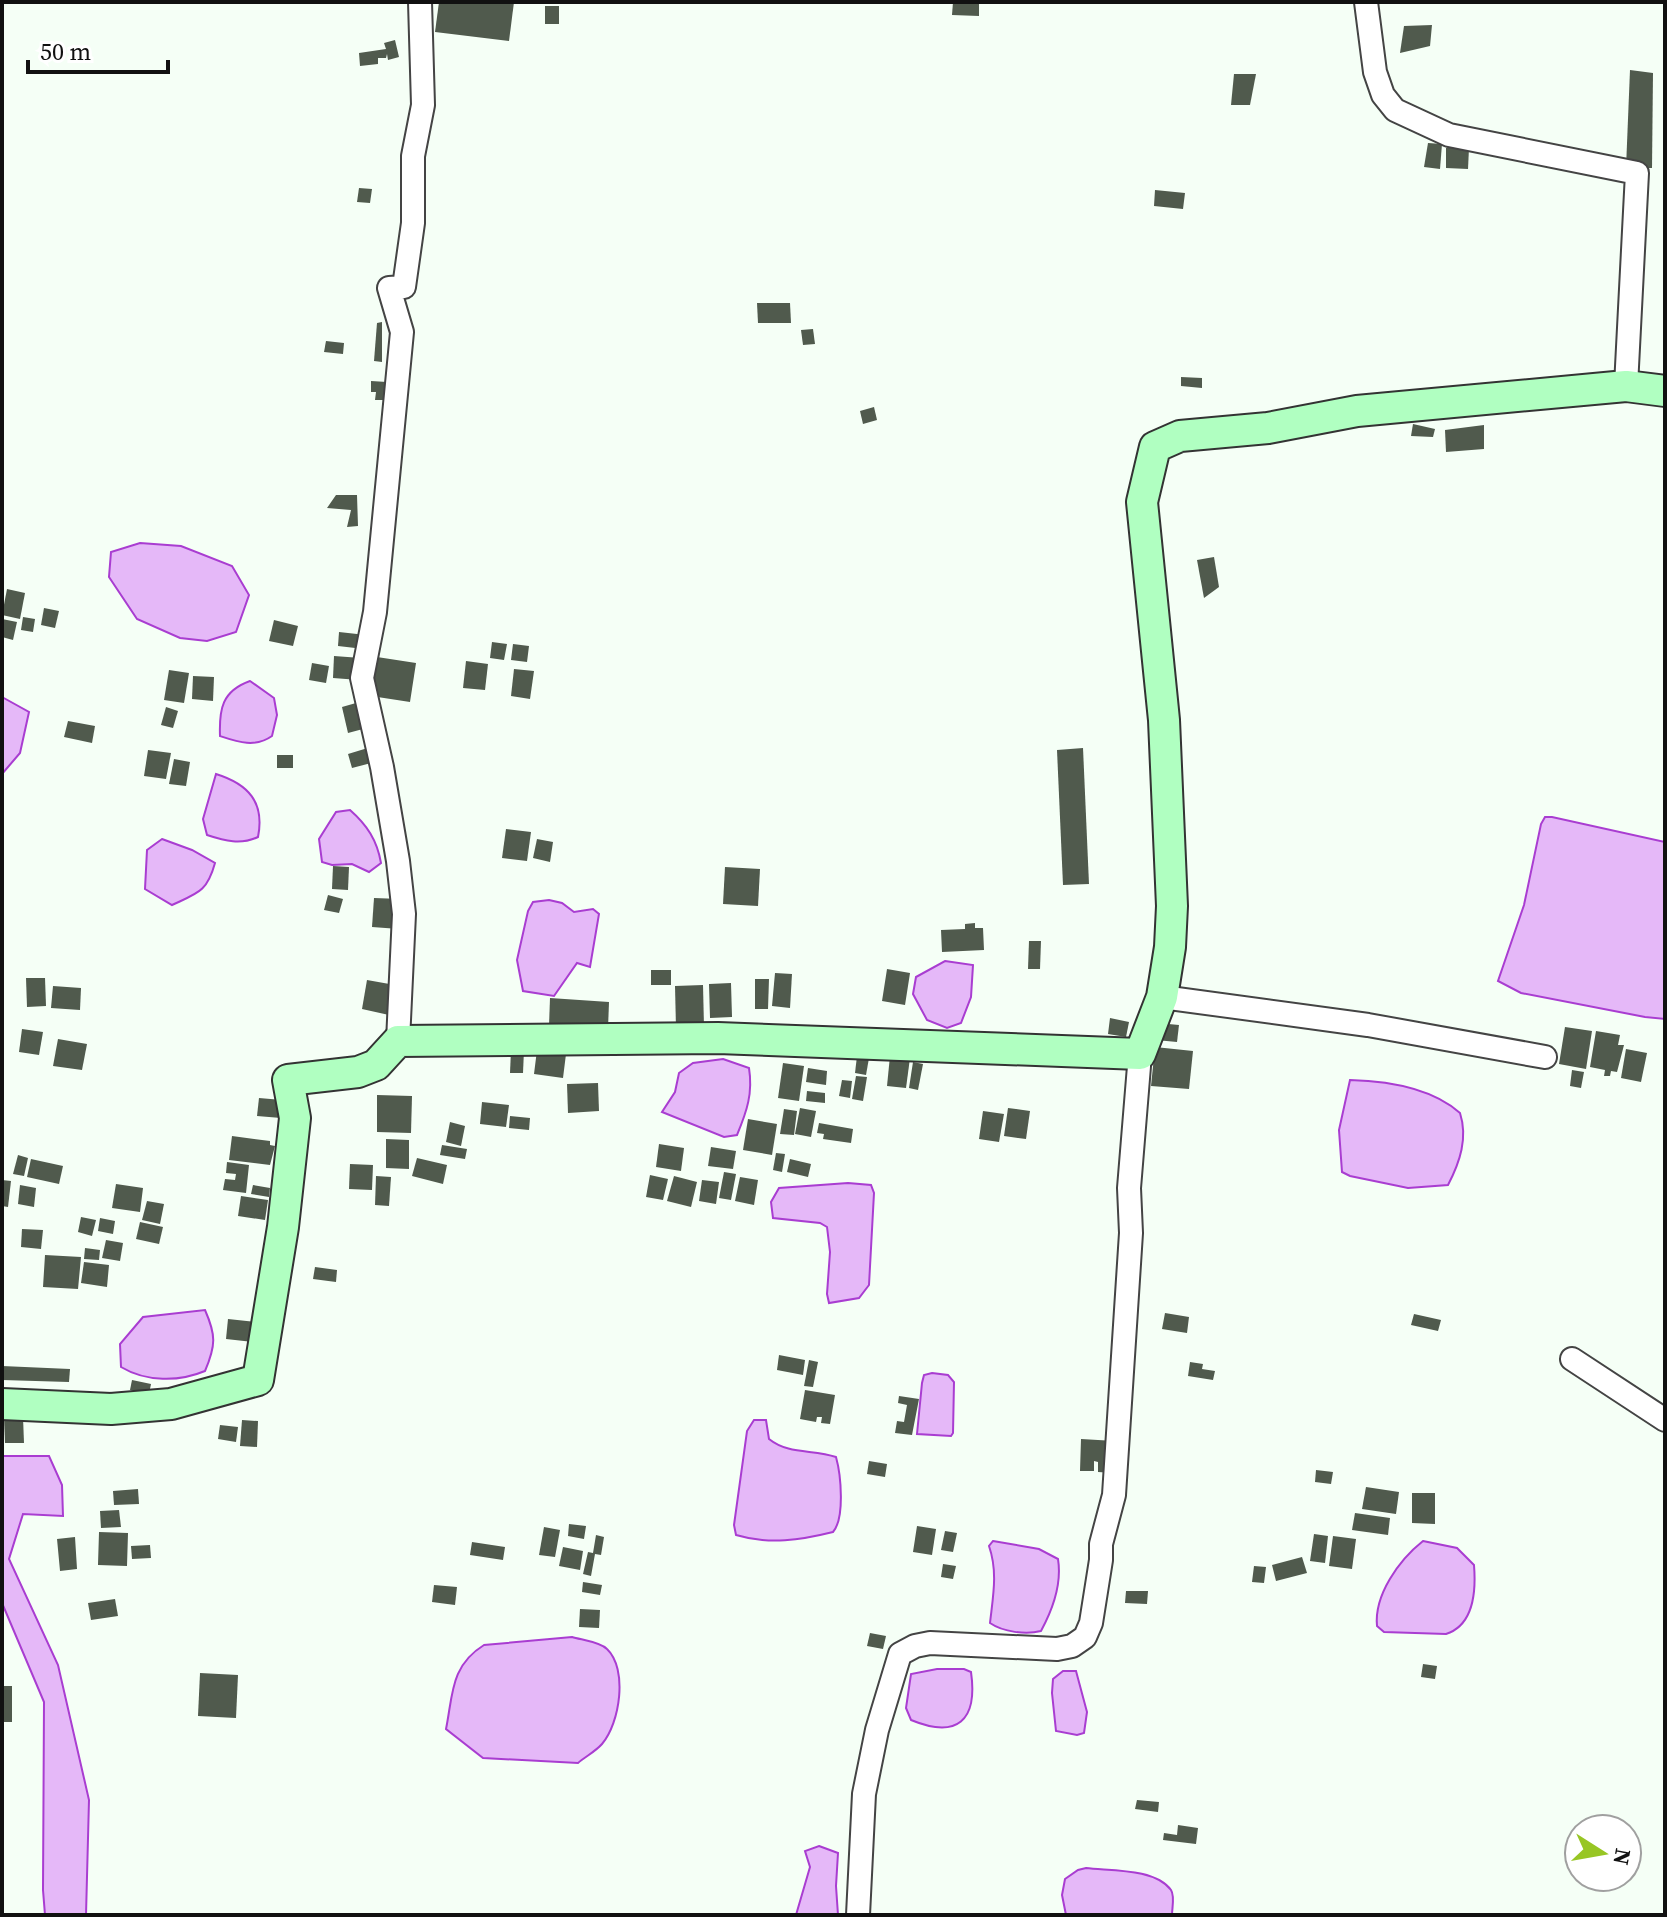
<svg xmlns="http://www.w3.org/2000/svg" width="1667" height="1917" font-family="'Source Serif 4',serif">
	<style>
		.water { fill: #e5b8f8; stroke: #a93dd1; stroke-width: 2 }
		.building { fill: #505a4d }
		.lines { fill: none; stroke-linecap: round; stroke-linejoin: round }
		.street-casing { stroke: #444; stroke-width: 26 }
		.secondary-casing { stroke: #333; stroke-width: 34 }
		.street { stroke: #fff; stroke-width: 22 }
		.secondary { stroke: #b0ffc1; stroke-width: 30 }
	</style>
	<rect width="100%" height="100%" fill="#f5fff6"/>
	<g class="water">
		<polygon points="140,543 181,546 232,566 249,595 236,632 207,641 180,638 137,619 109,577 111,552"/>
		<path d="M250,681l24,17 3,17 -5,21c-17,12 -34,6 -52,0 -1,-27 2,-45 30,-55z"/>
		<polygon points="2,697 29,712 20,753 2,774"/>
		<path d="M216,774c32,10 49,28 42,63 -17,8 -33,4 -51,-2l-4,-16z"/>
		<path d="M350,810c17,15 27,30 31,53l-12,9 -17,-8 -20,1 -10,-3 -3,-23 17,-27z"/>
		<polygon points="1545,817 1552,817 1665,842 1665,1019 1645,1017 1521,993 1498,981 1524,905 1541,824"/>
		<path d="M162,839l30,11 23,13c-8,29 -17,30 -43,42l-27,-16 2,-39z"/>
		<polygon points="549,900 562,903 574,912 593,909 599,914 590,967 577,963 554,996 523,991 517,960 528,911 533,902"/>
		<polygon points="945,961 973,965 971,997 961,1023 947,1028 927,1020 913,994 916,977"/>
		<path d="M723,1059l26,9c4,25 -2,43 -12,67l-13,2 -62,-25 13,-20 4,-19 14,-10z"/>
		<path d="M1350,1080c36,1 82,8 110,33 8,25 0,49 -12,72l-40,3 -58,-12 -8,-4 -3,-42z"/>
		<polygon points="848,1183 871,1185 874,1193 869,1285 859,1298 829,1303 827,1294 830,1252 827,1227 820,1223 773,1218 771,1202 779,1188"/>
		<path d="M205,1310c11,25 11,35 0,61 -26,11 -59,11 -84,-4l-1,-23 23,-27z"/>
		<polygon points="932,1373 948,1375 954,1382 953,1433 951,1436 917,1434 922,1383 924,1375"/>
		<path d="M754,1420h12l3,19c20,16 44,10 67,18 5,18 9,61 -3,75 -32,8 -64,13 -97,3l-2,-10 13,-94z"/>
		<polygon points="2,1456 49,1456 62,1485 63,1516 23,1514 9,1559 58,1665 89,1800 86,1915 45,1915 43,1890 44,1702 2,1603"/>
		<path d="M993,1541l46,8 19,10c4,25 -5,50 -17,72 -15,4 -38,1 -51,-8 3,-27 8,-51 -1,-77z"/>
		<path d="M1423,1541l34,7 17,17c2,25 0,60 -28,69l-62,-2 -7,-6c-3,-31 22,-66 46,-85z"/>
		<path d="M572,1637c10,3 28,5 35,12 21,20 13,74 -5,95 -6,7 -17,13 -24,19l-95,-5 -37,-29c7,-34 4,-63 38,-84z"/>
		<path d="M937,1669h27l7,3c7,49 -14,67 -60,48l-5,-12 5,-34z"/>
		<polygon points="1063,1671 1076,1671 1087,1712 1084,1733 1077,1735 1056,1731 1052,1693 1053,1679"/>
		<polygon points="819,1846 838,1853 836,1886 838,1915 796,1915 810,1867 805,1851"/>
		<path d="M1086,1868c24,3 69,0 85,22 4,6 1,18 1,25h-106l-4,-20 3,-16 13,-9z"/>
	</g>
	<g class="building">
		<polygon points="439,2 514,2 509,41 435,32"/>
		<polygon points="953,2 979,4 979,16 952,15"/>
		<rect x="545" y="6" width="14" height="18"/>
		<polygon points="1432,25 1430,46 1400,53 1404,26"/>
		<polygon points="395,40 399,57 388,60 387,54 386,58 378,58 378,64 360,66 359,53 386,49 384,43"/>
		<polygon points="1630,70 1653,73 1652,168 1626,168"/>
		<polygon points="1234,74 1256,74 1250,105 1231,105"/>
		<polygon points="1428,143 1442,144 1440,169 1424,167"/>
		<polygon points="1446,148 1469,148 1468,169 1446,168"/>
		<polygon points="359,188 372,189 370,203 357,202"/>
		<polygon points="1155,190 1185,193 1183,209 1154,206"/>
		<polygon points="757,303 790,303 791,323 758,323"/>
		<polygon points="382,322 382,362 374,361 377,323"/>
		<polygon points="813,329 815,344 803,345 801,330"/>
		<polygon points="326,341 344,343 343,354 324,352"/>
		<polygon points="1181,377 1202,378 1202,388 1181,386"/>
		<polygon points="371,381 387,382 386,400 375,400 376,392 371,392"/>
		<polygon points="874,407 877,420 863,424 860,411"/>
		<polygon points="1413,424 1435,429 1433,437 1411,436"/>
		<polygon points="1484,425 1484,449 1446,452 1445,430"/>
		<polygon points="336,495 357,495 358,526 347,527 351,510 327,508"/>
		<polygon points="1214,557 1219,587 1204,598 1197,560"/>
		<polygon points="7,589 25,593 20,619 2,615"/>
		<polygon points="44,608 59,611 55,628 41,625"/>
		<polygon points="23,617 35,619 33,632 21,630"/>
		<polygon points="2,619 17,622 13,640 2,637"/>
		<polygon points="274,620 298,626 293,646 269,641"/>
		<polygon points="339,632 366,635 364,649 338,646"/>
		<polygon points="492,642 507,644 504,660 490,658"/>
		<polygon points="513,644 529,646 527,662 511,660"/>
		<polygon points="334,656 361,658 359,680 333,678"/>
		<polygon points="377,657 416,663 410,702 371,696"/>
		<polygon points="466,661 488,664 485,690 463,688"/>
		<polygon points="312,663 329,666 326,683 309,680"/>
		<polygon points="514,669 534,671 530,699 511,696"/>
		<polygon points="169,670 189,673 184,703 164,700"/>
		<polygon points="193,676 214,677 213,701 192,699"/>
		<polygon points="356,703 363,729 348,733 342,707"/>
		<polygon points="166,707 178,711 173,728 161,725"/>
		<polygon points="68,721 95,726 92,743 64,737"/>
		<polygon points="371,747 375,762 352,768 348,754"/>
		<polygon points="1083,748 1089,884 1063,885 1057,750"/>
		<polygon points="148,750 171,753 166,779 144,776"/>
		<rect x="277" y="755" width="16" height="13"/>
		<polygon points="174,759 190,762 186,786 169,784"/>
		<polygon points="506,829 531,832 527,861 502,858"/>
		<polygon points="537,839 553,842 550,862 533,858"/>
		<polygon points="333,866 349,867 348,890 332,889"/>
		<polygon points="725,867 760,869 758,906 723,904"/>
		<polygon points="328,895 343,899 339,913 324,910"/>
		<polygon points="374,898 401,899 399,929 372,927"/>
		<polygon points="975,923 975,928 983,928 984,950 942,952 941,930 965,929 965,924"/>
		<polygon points="1029,941 1041,941 1040,969 1028,969"/>
		<polygon points="887,969 910,973 905,1005 882,1001"/>
		<rect x="651" y="970" width="20" height="15"/>
		<polygon points="775,973 792,974 790,1008 772,1006"/>
		<polygon points="26,978 45,978 46,1006 27,1007"/>
		<polygon points="755,979 769,979 768,1009 755,1009"/>
		<polygon points="367,980 395,985 389,1015 362,1009"/>
		<polygon points="731,983 732,1017 710,1018 709,984"/>
		<polygon points="703,985 704,1027 676,1028 675,986"/>
		<polygon points="53,986 81,988 80,1010 51,1008"/>
		<polygon points="550,998 609,1002 608,1029 549,1026"/>
		<polygon points="1110,1018 1129,1022 1126,1037 1108,1034"/>
		<polygon points="1158,1023 1179,1025 1177,1042 1156,1040"/>
		<polygon points="1565,1027 1592,1031 1586,1069 1559,1064"/>
		<polygon points="22,1029 43,1032 39,1055 19,1052"/>
		<polygon points="1596,1031 1620,1035 1618,1045 1624,1045 1617,1072 1611,1071 1610,1076 1604,1076 1605,1070 1590,1067"/>
		<polygon points="58,1039 87,1044 82,1070 53,1066"/>
		<polygon points="1155,1047 1193,1051 1189,1089 1151,1086"/>
		<polygon points="1626,1049 1647,1053 1641,1082 1621,1078"/>
		<polygon points="511,1050 524,1050 523,1073 510,1073"/>
		<polygon points="537,1050 566,1054 563,1078 534,1074"/>
		<polygon points="857,1056 869,1058 866,1075 855,1073"/>
		<polygon points="890,1056 910,1058 906,1088 887,1086"/>
		<polygon points="913,1062 923,1064 918,1090 909,1088"/>
		<polygon points="783,1063 804,1066 799,1101 778,1098"/>
		<polygon points="808,1068 827,1071 826,1085 806,1082"/>
		<polygon points="1572,1070 1584,1072 1581,1088 1570,1086"/>
		<polygon points="856,1076 867,1077 863,1101 852,1099"/>
		<polygon points="842,1080 852,1081 850,1098 839,1096"/>
		<polygon points="598,1083 599,1111 568,1113 567,1084"/>
		<polygon points="807,1091 825,1093 825,1103 806,1101"/>
		<polygon points="377,1095 412,1096 411,1133 377,1132"/>
		<polygon points="259,1098 282,1100 281,1118 257,1116"/>
		<polygon points="482,1102 509,1105 506,1127 480,1124"/>
		<polygon points="800,1108 816,1111 811,1137 795,1134"/>
		<polygon points="1008,1108 1030,1111 1026,1139 1004,1136"/>
		<polygon points="784,1109 797,1111 794,1135 780,1134"/>
		<polygon points="983,1111 1004,1114 999,1142 979,1139"/>
		<polygon points="510,1116 530,1118 529,1130 509,1128"/>
		<polygon points="748,1119 777,1124 772,1155 743,1150"/>
		<polygon points="450,1122 465,1126 461,1146 446,1142"/>
		<polygon points="819,1123 853,1129 851,1143 823,1139 824,1134 817,1133"/>
		<polygon points="232,1136 270,1141 270,1145 275,1146 270,1165 229,1160"/>
		<polygon points="386,1139 409,1140 409,1169 386,1168"/>
		<polygon points="659,1144 684,1148 681,1171 656,1167"/>
		<polygon points="442,1145 467,1149 465,1159 440,1155"/>
		<polygon points="711,1147 736,1151 733,1169 708,1166"/>
		<polygon points="776,1153 785,1154 782,1172 773,1170"/>
		<polygon points="18,1155 28,1158 24,1176 13,1174"/>
		<polygon points="417,1158 447,1165 443,1184 412,1176"/>
		<polygon points="31,1159 63,1166 59,1184 27,1177"/>
		<polygon points="790,1159 811,1164 808,1177 787,1172"/>
		<polygon points="227,1162 249,1165 246,1193 223,1190 225,1179 235,1180 236,1174 226,1173"/>
		<polygon points="350,1164 373,1165 372,1190 349,1189"/>
		<polygon points="724,1172 736,1174 731,1200 719,1198"/>
		<polygon points="650,1175 668,1179 663,1200 646,1197"/>
		<polygon points="376,1176 391,1177 389,1206 375,1205"/>
		<polygon points="674,1176 697,1182 691,1207 667,1201"/>
		<polygon points="740,1177 758,1180 754,1205 735,1201"/>
		<polygon points="2,1180 11,1181 8,1207 2,1206"/>
		<polygon points="702,1180 719,1182 716,1204 699,1201"/>
		<polygon points="116,1184 143,1188 140,1212 112,1208"/>
		<polygon points="20,1185 36,1188 34,1207 18,1204"/>
		<polygon points="253,1185 270,1188 269,1197 251,1194"/>
		<polygon points="241,1196 268,1200 265,1220 238,1216"/>
		<polygon points="147,1201 164,1204 160,1224 142,1220"/>
		<polygon points="81,1217 96,1220 92,1236 78,1232"/>
		<polygon points="100,1218 115,1221 113,1234 98,1231"/>
		<polygon points="140,1222 163,1227 159,1244 136,1239"/>
		<polygon points="22,1229 43,1230 41,1249 21,1247"/>
		<polygon points="106,1240 123,1243 120,1261 102,1258"/>
		<polygon points="85,1248 100,1250 99,1260 84,1259"/>
		<polygon points="45,1255 81,1257 78,1289 43,1287"/>
		<polygon points="84,1262 109,1265 107,1287 81,1283"/>
		<polygon points="315,1267 337,1270 336,1282 313,1279"/>
		<polygon points="1165,1313 1189,1317 1187,1333 1162,1329"/>
		<polygon points="1414,1314 1441,1320 1438,1331 1411,1325"/>
		<polygon points="228,1319 256,1322 253,1342 226,1339"/>
		<polygon points="779,1355 805,1360 803,1375 777,1370"/>
		<polygon points="809,1360 818,1362 813,1387 804,1386"/>
		<polygon points="1190,1362 1203,1364 1202,1369 1215,1371 1213,1380 1188,1376"/>
		<polygon points="2,1366 70,1369 69,1382 2,1380"/>
		<polygon points="132,1380 151,1384 149,1394 130,1390"/>
		<polygon points="805,1390 835,1395 830,1424 821,1423 822,1417 817,1417 816,1422 800,1419"/>
		<polygon points="899,1396 919,1399 912,1435 895,1433 897,1421 904,1422 907,1405 898,1403"/>
		<polygon points="23,1417 24,1443 5,1443 4,1418"/>
		<polygon points="242,1420 258,1421 257,1447 240,1446"/>
		<polygon points="220,1425 238,1427 236,1442 218,1439"/>
		<polygon points="1081,1439 1115,1441 1113,1473 1098,1472 1098,1462 1094,1461 1094,1471 1080,1471"/>
		<polygon points="869,1461 887,1464 885,1477 867,1474"/>
		<polygon points="1316,1470 1333,1472 1331,1484 1315,1482"/>
		<polygon points="1366,1487 1399,1492 1396,1514 1362,1509"/>
		<polygon points="138,1489 139,1504 114,1505 113,1491"/>
		<polygon points="1412,1493 1435,1493 1435,1524 1412,1523"/>
		<polygon points="119,1510 121,1527 101,1528 100,1511"/>
		<polygon points="1355,1513 1390,1518 1388,1535 1352,1530"/>
		<polygon points="569,1524 586,1526 584,1539 568,1536"/>
		<polygon points="917,1526 936,1529 932,1555 913,1552"/>
		<polygon points="544,1527 560,1530 555,1557 539,1555"/>
		<polygon points="945,1531 957,1533 953,1552 941,1550"/>
		<polygon points="99,1532 128,1533 127,1566 98,1565"/>
		<polygon points="1314,1534 1328,1536 1325,1563 1310,1561"/>
		<polygon points="596,1535 604,1537 601,1555 595,1554 591,1576 583,1574 588,1552 593,1553"/>
		<polygon points="1333,1536 1356,1539 1352,1569 1329,1566"/>
		<polygon points="75,1537 77,1569 60,1571 57,1539"/>
		<polygon points="472,1542 505,1547 503,1560 470,1555"/>
		<polygon points="150,1545 151,1558 132,1559 131,1546"/>
		<polygon points="563,1547 583,1551 580,1570 559,1566"/>
		<polygon points="1302,1557 1307,1573 1276,1581 1272,1565"/>
		<polygon points="943,1564 956,1566 953,1579 941,1577"/>
		<polygon points="1254,1566 1266,1567 1264,1583 1252,1582"/>
		<polygon points="583,1582 602,1585 600,1595 582,1592"/>
		<polygon points="434,1585 457,1587 455,1605 432,1602"/>
		<polygon points="1126,1591 1148,1591 1147,1604 1125,1603"/>
		<polygon points="115,1599 118,1616 91,1620 88,1603"/>
		<polygon points="580,1609 600,1610 599,1628 579,1627"/>
		<polygon points="870,1633 886,1636 883,1649 867,1646"/>
		<polygon points="1423,1664 1437,1666 1435,1679 1421,1677"/>
		<polygon points="200,1673 238,1675 236,1718 198,1716"/>
		<rect x="2" y="1686" width="10" height="36"/>
		<polygon points="1137,1800 1159,1802 1158,1812 1135,1809"/>
		<polygon points="1178,1825 1198,1828 1196,1844 1163,1840 1164,1833 1177,1835"/>
	</g>
	<g class="lines">
		<g class="street-casing">
			<g id="street">
				<polyline points="1366,2 1375,72 1383,95 1395,110 1449,135 1637,173 1626,386"/>
				<polyline points="1162,997 1368,1025 1545,1057"/>
				<polyline points="398,1041 404,914 398,861 382,767 362,678 375,612 402,332 389,288 404,287 413,223 413,156 423,105 420,2"/>
				<polyline points="1572,1359 1665,1420"/>
				<polyline points="858,1915 864,1794 877,1730 900,1654 915,1646 930,1643 1057,1649 1072,1646 1085,1637 1091,1623 1101,1560 1101,1544 1114,1495 1131,1233 1129,1188 1140,1054"/>
			</g>
		</g>
		<g class="secondary-casing">
			<polyline id="secondary" points="2,1404 111,1409 171,1404 258,1380 283,1227 295,1118 288,1080 358,1072 376,1065 398,1041 718,1038 1140,1054 1162,997 1170,947 1172,906 1164,720 1142,502 1155,447 1180,436 1268,428 1357,411 1626,386 1665,391"/>
		</g>
		<use href="#street" class="street"/>
		<use href="#secondary" class="secondary"/>
	</g>
	<rect width="1667" height="1917" fill="none" stroke="#111111" stroke-width="8"/>
	<g transform="translate(1603 1853) rotate(101)"><circle r="38" fill="#ffffff" stroke="#a0a0a0" stroke-width="2"/>
	<path d="M0-6L14 30L0 20L-14 30Z" fill="#98c624"/>
	<text y="-12" font-size="22" font-weight="bold" text-anchor="middle" fill="#111111">N</text>
	</g>
	<path d="M28 60v12h140v-12" fill="none" stroke="#111111" stroke-width="4"/>
	<text x="40" y="60" font-size="24" fill="#111111" stroke="#ffffff" stroke-width="6" paint-order="stroke">50 m</text>
</svg>
